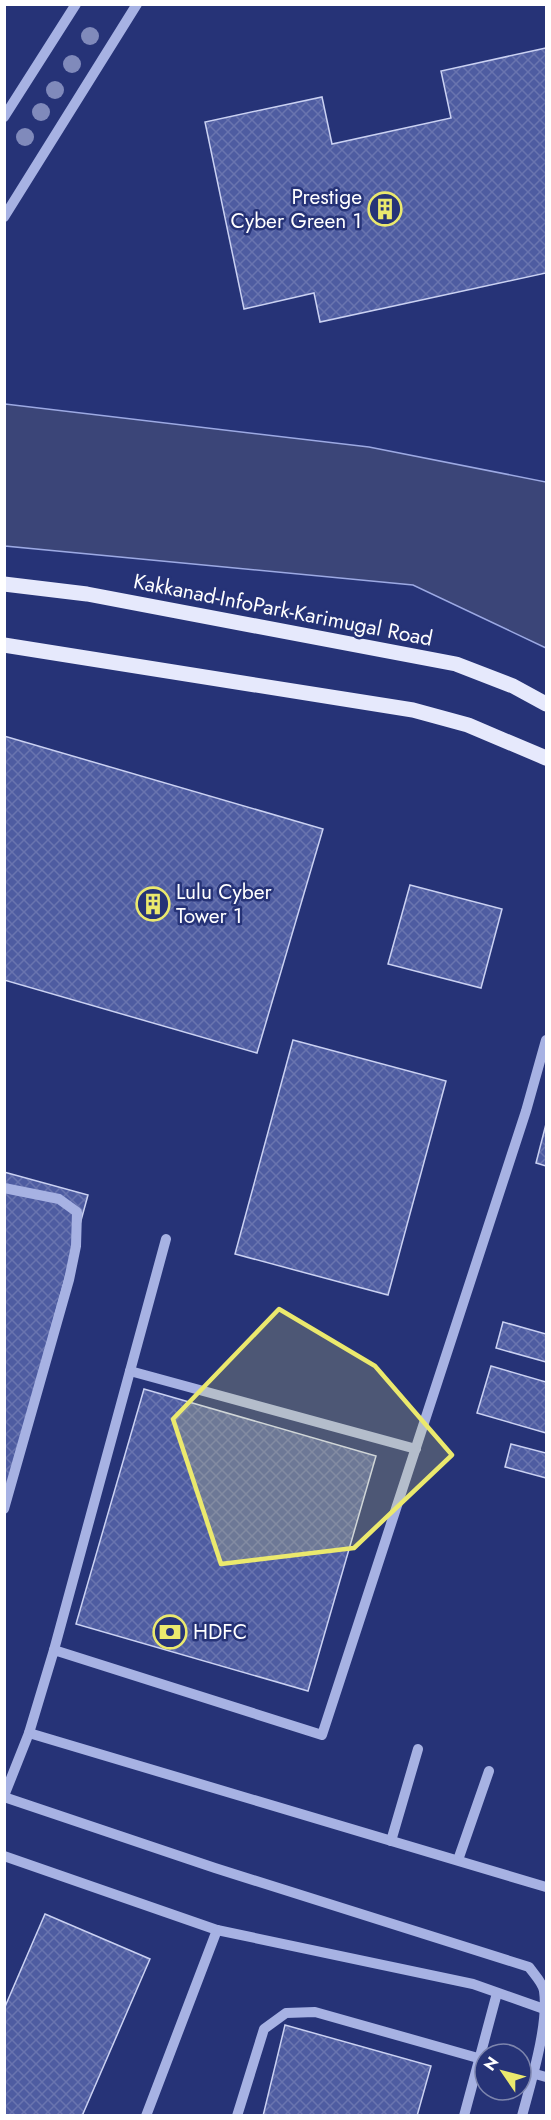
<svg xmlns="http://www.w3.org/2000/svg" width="551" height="2120" font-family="Jost,sans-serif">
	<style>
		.water { fill: #3b4578; stroke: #9ca9e3; stroke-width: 1.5 }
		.building { fill: url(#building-cross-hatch); stroke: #cad1f2; stroke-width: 1.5 }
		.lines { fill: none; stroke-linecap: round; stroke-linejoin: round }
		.minor { stroke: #a7b2e3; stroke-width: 10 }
		.major { stroke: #e6e9fc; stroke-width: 15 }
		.tree { fill: #808abb }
		.marked { fill: #ebe96d; fill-opacity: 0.2; stroke: #ebe96d; stroke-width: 4.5; stroke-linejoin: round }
		.labels { text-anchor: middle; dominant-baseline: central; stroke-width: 5; stroke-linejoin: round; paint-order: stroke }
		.poi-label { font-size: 21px; fill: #fff; stroke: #263377; text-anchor: start }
		.street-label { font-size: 21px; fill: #fff; stroke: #263377 }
	</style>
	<defs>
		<pattern id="building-cross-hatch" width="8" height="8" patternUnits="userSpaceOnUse" patternTransform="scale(1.5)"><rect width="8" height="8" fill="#4e5ca1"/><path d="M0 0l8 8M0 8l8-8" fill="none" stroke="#6974af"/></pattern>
	</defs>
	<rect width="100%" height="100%" fill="#263377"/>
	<polygon class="water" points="5,404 369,447 546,482 546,648 413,585 5,546"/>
	<g class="building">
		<polygon points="546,48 546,273 320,322 314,293 244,309 205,122 322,97 332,144 451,118 441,71"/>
		<polygon points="4,736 323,829 257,1053 4,980"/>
		<polygon points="410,885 502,909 481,988 388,964"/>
		<polygon points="293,1040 446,1081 388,1295 235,1254"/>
		<polygon points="546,1124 546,1166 536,1163"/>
		<polygon points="4,1172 88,1195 4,1501"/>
		<polygon points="503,1322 546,1334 546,1362 496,1348"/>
		<polygon points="491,1366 546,1382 546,1433 477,1413"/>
		<polygon points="144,1389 376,1456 308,1691 76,1624"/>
		<polygon points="511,1444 546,1453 546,1478 505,1467"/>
		<polygon points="45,1914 150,1959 82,2116 4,2116 4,2009"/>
		<polygon points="285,2025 431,2066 417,2116 263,2116"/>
	</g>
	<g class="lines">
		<g class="minor">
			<polyline points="4,117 76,4"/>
			<polyline points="4,217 137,4"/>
			<polyline points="4,1188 59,1199 77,1212 76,1246 69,1280 4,1509"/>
			<polyline points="130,1371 416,1449"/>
			<polyline points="54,1650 166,1239"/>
			<polyline points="29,1733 546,1887"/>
			<polyline points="4,1796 29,1733 54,1650 322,1735 526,1111 546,1040"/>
			<path d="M4,1797l211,71 314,99c5,7 14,16 15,24 5,33 -13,91 -22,125"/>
			<polyline points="391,1841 418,1749"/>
			<polyline points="4,1856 217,1930 473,1984 544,2009"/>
			<polyline points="458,1860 489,1771"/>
			<polyline points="521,2070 546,2077"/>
			<polyline points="146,2116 217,1930"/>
			<polyline points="237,2116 264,2029 286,2013 315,2012 485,2060"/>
			<polyline points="464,2116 497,1993"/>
		</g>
		<g class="major">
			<polyline points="4,584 87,594 456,664 513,686 546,704"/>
			<polyline points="4,645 413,710 468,725 546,758"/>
		</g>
	</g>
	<g class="tree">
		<circle cx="90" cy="36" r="9"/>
		<circle cx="72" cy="64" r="9"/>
		<circle cx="55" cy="90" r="9"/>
		<circle cx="41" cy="112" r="9"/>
		<circle cx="25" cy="137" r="9"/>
	</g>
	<path class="marked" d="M279,1309l96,57 77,89 -98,93 -133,16 -48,-145z"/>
	<defs>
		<g id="building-ring" transform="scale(1.725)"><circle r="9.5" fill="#263377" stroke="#ebe96d" stroke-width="1.5"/><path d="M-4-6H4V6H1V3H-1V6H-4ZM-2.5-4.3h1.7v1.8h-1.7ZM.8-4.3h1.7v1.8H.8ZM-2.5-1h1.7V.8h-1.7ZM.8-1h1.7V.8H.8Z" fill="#ebe96d"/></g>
		<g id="bank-ring" transform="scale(1.725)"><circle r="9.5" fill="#263377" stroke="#ebe96d" stroke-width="1.5"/><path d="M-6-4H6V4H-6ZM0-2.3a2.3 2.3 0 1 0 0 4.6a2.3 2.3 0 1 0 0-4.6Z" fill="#ebe96d"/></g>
	</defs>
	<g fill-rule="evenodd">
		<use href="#building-ring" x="385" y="209"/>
		<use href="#building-ring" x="153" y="904"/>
		<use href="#bank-ring" x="170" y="1632"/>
	</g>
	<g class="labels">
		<g class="poi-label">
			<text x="362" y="197" text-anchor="end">Prestige<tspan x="362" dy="24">Cyber Green 1</tspan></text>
			<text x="176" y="892">Lulu Cyber<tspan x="176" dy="24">Tower 1</tspan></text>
			<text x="193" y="1632">HDFC</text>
		</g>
		<g class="street-label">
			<text transform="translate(283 610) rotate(11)">Kakkanad-InfoPark-Karimugal Road</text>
		</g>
	</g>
	<rect width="551" height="2120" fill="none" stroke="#ffffff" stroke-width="12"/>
	<g transform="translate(503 2072) rotate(305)"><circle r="28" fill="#263377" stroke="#7d85ad" stroke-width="1.5"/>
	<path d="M0-4.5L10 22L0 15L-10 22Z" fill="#ebe96d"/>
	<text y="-9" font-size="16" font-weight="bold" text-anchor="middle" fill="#ffffff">N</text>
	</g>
</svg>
